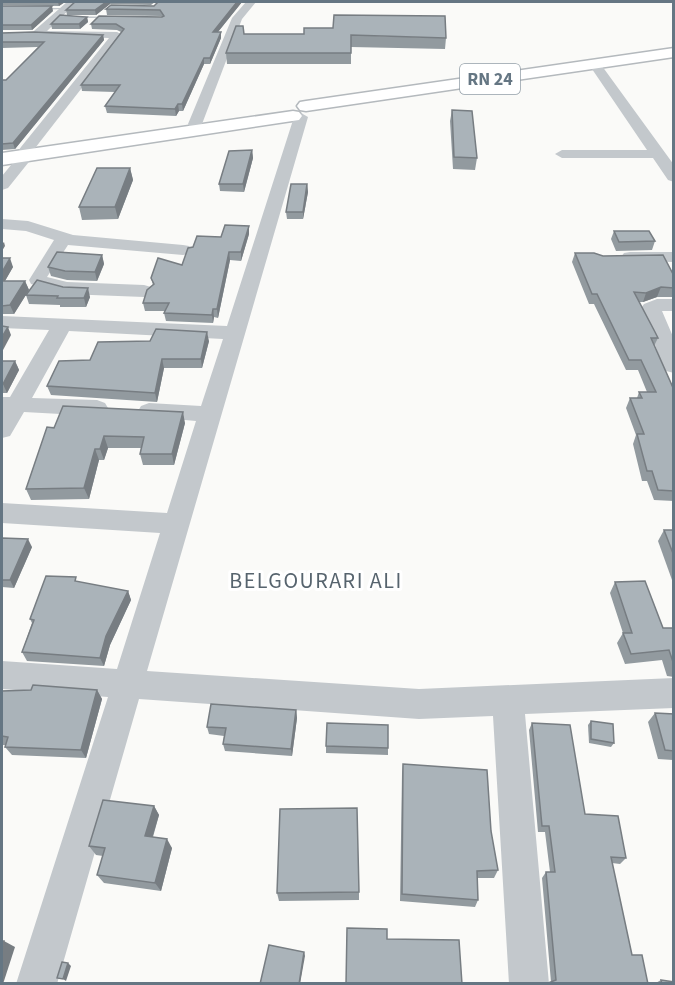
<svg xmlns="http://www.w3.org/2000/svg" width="675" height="985" font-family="'Source Sans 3',sans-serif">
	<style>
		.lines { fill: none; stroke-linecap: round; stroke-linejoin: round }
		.highway-casing { stroke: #b4b9bd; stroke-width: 3 }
		.lane { fill: #c3c8cc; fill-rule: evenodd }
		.street { fill: #c3c8cc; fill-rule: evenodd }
		.highway { fill: #fff; fill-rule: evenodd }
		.wall { fill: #929a9f }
		.shaded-wall { fill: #777d82 }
		.building { fill: #aab3b9; stroke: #777d82; stroke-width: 1.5 }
		.labels { text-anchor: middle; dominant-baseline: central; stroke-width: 6; stroke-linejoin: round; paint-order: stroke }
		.shield { fill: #fff; stroke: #939fa8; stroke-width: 1.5 }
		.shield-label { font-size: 18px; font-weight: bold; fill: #657683 }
		.quarter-label { font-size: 22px; letter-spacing: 1.5px; fill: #57646e; stroke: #fff }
	</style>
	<rect width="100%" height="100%" fill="#fafaf8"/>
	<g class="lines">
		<g class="highway-casing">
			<g id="highway">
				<polygon points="674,48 674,57 306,111 300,110 297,106 300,102 306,101"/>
				<polygon points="293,111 299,112 302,116 299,120 2,165 2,153"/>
			</g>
		</g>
		<g class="lane">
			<polygon points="36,8 63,8 65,9 34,10"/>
			<polygon points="71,16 114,17 116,18 69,18"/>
		</g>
		<g class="street">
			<polygon points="67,2 77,2 47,31 117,32 123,35 32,152 34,155 32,158 8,188 2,190 2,176 21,153 19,150 21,147 109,38 37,36 33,32 35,30"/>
			<polygon points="246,2 256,2 242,19 202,124 195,128 190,127 188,124 232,18"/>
			<polygon points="598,65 602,66 674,165 674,182 668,180 653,158 562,158 555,154 562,150 647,150 592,69"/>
			<polygon points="301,113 308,117 147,671 419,689 674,678 674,708 525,714 549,984 509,984 493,716 419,719 139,699 57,984 16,984 108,697 2,689 2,661 117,669 160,533 2,523 2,503 167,513 196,421 141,416 138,411 141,406 149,403 201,406 223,339 69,331 32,398 97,400 105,403 108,408 105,413 97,416 24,412 10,436 2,438 2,397 10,397 49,330 2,328 2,316 227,326 294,117"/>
			<polygon points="2,219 28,221 73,235 183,245 189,246 192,250 189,254 183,255 68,245 47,277 67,282 144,285 151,287 154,291 151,295 144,297 66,294 31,284 29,280 54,240 26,231 2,229"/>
			<polygon points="630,252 674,252 674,262 624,261 621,257 624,253"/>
			<polygon points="657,299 674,299 674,311 662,311 674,339 674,373 666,371 663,366 641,308 644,304"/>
		</g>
		<use href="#highway" class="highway"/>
	</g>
	<g class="wall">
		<polygon points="2,2 65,2 59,6 2,5"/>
		<polygon points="75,2 155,2 151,5 110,4 96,15 67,15 66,10"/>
		<polygon points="158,2 242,2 218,32 221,38 210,64 204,64 183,111 179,111 176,116 107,113 105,106 115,92 82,91 81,85 121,32 117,30 92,29 91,24 162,17 161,16 107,15 106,9 154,6"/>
		<polygon points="2,6 53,11 32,30 2,30"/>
		<polygon points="87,17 88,22 80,29 52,29 51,24"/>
		<polygon points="2,33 103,35 104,40 15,149 2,150 2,80 6,80 38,47 2,48"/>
		<polygon points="244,34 304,34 446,38 445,49 351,47 351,64 227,64 226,53"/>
		<polygon points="452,110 477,158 475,170 453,169 450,121"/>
		<polygon points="252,150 253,158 244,192 220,191 219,184"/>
		<polygon points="130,168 133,180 118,219 82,220 79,207"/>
		<polygon points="307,184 308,192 303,219 287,219 286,212"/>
		<polygon points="249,226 249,234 241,261 230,260 218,318 214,317 213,323 166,321 164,313 165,311 145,311 143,303 153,285 151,278 182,265 221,237"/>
		<polygon points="614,231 655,241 652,250 616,251 611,239"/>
		<polygon points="575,253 603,256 674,276 674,297 657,297 643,302 639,302 658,338 654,346 674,390 674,501 654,500 647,481 642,481 633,444 636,435 626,408 630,398 637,398 639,392 647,392 638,370 626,370 594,304 589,304 572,262"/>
		<polygon points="102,255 104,264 97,281 67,280 51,276 48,267"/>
		<polygon points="2,258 13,267 5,281 25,281 29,290 14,314 2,314"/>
		<polygon points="37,280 90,297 86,307 60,307 60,305 29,304 26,295"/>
		<polygon points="209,341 202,368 164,368 157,402 51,395 47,386 90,360"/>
		<polygon points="2,361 15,361 19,370 7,393 2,393"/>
		<polygon points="185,423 174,465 143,465 140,454 141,448 108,448 104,460 99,460 89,499 31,500 26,489 47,427"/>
		<polygon points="664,530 674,530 674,580 672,580 658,541"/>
		<polygon points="2,538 32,547 14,588 2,587"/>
		<polygon points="79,582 128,591 131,600 110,645 104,666 27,661 22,652 32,623 30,619"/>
		<polygon points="615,582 663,628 674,628 674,677 667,676 662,660 625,664 617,643 623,633 610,593"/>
		<polygon points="97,690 102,699 86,758 12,755 5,747 5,745 2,745 2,691"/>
		<polygon points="296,710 297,718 292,756 225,751 223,744 224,736 209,734 207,727"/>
		<polygon points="655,713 674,714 674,763 673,760 658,759 648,722"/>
		<polygon points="591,721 614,743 611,747 589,743 588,725"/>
		<polygon points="532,723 585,814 626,858 620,864 612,863 632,955 648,984 547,984 551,982 542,878 546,872 550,872 545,832 538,832 529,730"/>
		<polygon points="326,746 388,748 388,755 326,753"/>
		<polygon points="403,764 491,831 498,870 494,878 477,878 478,900 475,907 400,901 402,773"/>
		<polygon points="154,806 159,815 153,837 172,848 161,891 104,883 97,875 103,856 96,855 89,846"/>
		<polygon points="359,892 359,900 279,901 277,893"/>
		<polygon points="661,980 674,984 654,984"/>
	</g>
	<g class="shaded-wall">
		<polygon points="58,2 65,2 59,6"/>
		<polygon points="106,2 110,2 110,4 96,15 95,10"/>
		<polygon points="237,2 242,2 213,38 213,32"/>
		<polygon points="52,6 53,11 32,30 31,25"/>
		<polygon points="87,17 88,22 80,29 79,24"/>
		<polygon points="221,32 221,38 210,64 210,58"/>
		<polygon points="103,35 104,40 15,149 13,143"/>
		<polygon points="204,58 204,64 183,111 182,104"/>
		<polygon points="178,104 179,111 176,116 175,109"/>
		<polygon points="252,150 253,158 244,192 243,184"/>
		<polygon points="130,168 133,180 118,219 115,207"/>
		<polygon points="307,184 308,192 303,219 303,212"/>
		<polygon points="249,226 249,234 241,261 241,252"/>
		<polygon points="4,242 5,246 2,251 2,244"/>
		<polygon points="229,252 230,260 218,318 217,309"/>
		<polygon points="102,255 104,264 97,281 95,272"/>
		<polygon points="10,258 13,267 2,286 2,272"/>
		<polygon points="25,281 29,290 14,314 10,305"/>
		<polygon points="661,287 657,297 643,302 646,293"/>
		<polygon points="88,288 90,297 86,307 84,298"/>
		<polygon points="213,309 214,317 213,323 212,315"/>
		<polygon points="8,327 11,335 2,352 2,337"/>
		<polygon points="207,332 209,341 202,368 201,359"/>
		<polygon points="162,359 164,368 157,402 155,393"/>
		<polygon points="15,361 19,370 7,393 3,384"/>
		<polygon points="183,412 185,423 174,465 172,454"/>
		<polygon points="104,436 108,448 104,460 100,449"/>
		<polygon points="95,449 99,460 89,499 84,488"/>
		<polygon points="28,539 32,547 14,588 10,580"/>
		<polygon points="128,591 131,600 110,645 104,666 100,658 106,636"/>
		<polygon points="97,690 102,699 86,758 81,750"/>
		<polygon points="296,710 297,718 292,756 291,749"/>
		<polygon points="154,806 159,815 150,845 145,836"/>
		<polygon points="167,839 172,848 161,891 155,883"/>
		<polygon points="4,941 15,947 3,984 2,984 2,950"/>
		<polygon points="304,952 305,956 300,984 299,984"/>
		<polygon points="68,963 71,966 66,981 63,979"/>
	</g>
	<g class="building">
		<polygon points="75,2 106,2 95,10 66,10"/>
		<polygon points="158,2 237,2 213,32 221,32 210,58 204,58 182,104 178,104 175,109 105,106 120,85 81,85 124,29 116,24 91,24 99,16 162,17 164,16 160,10 106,9 111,5 154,6"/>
		<polygon points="2,6 52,6 31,25 2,25"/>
		<polygon points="60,15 87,17 79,24 51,24"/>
		<polygon points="334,15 445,16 446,38 351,35 351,53 226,53 236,26 243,26 244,34 304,34 304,28 333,28"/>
		<polygon points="33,32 103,35 13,143 2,144 2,80 6,80 44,42 2,42 2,33"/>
		<polygon points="452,110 472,111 477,158 454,157"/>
		<polygon points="252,150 243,184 219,184 229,151"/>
		<polygon points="97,168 130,168 115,207 79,207"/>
		<polygon points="291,184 307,184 303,212 286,212"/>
		<polygon points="225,225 249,226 241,252 229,252 217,309 213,309 212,315 164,313 169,303 143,303 147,290 154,284 151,278 158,258 182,265 188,248 193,247 197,236 221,237"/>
		<polygon points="614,231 649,231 655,241 619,242"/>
		<polygon points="57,252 102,255 95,272 65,271 48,267"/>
		<polygon points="575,253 594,253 603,256 663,255 674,276 674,288 661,287 646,293 634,292 655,332 658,338 651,338 674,390 674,491 658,490 652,471 647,471 637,434 644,434 630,398 642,398 639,392 656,392 641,360 629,360 597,294 592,294"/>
		<polygon points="2,258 10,258 2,272"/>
		<polygon points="37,280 63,287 88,288 84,298 57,298 58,296 26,295"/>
		<polygon points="2,281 25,281 10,305 2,306"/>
		<polygon points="2,326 8,327 2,337"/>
		<polygon points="156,329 207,332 201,359 162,359 155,393 47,386 59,361 90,360 98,342 150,341"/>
		<polygon points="2,361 15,361 3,384 2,384"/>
		<polygon points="63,406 183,412 172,454 140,454 144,437 104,436 100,449 95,449 84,488 26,489 47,427 54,428"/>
		<polygon points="664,530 674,530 674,556"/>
		<polygon points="2,538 28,539 10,580 2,580"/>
		<polygon points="46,576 76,577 75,581 128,591 106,636 100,658 22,652 34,620 30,619"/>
		<polygon points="645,581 663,628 674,628 674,665 669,650 631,654 623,633 632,633 615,582"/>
		<polygon points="33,685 97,690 81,750 5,747 8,737 2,736 2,691 31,690"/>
		<polygon points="211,704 296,710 291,749 223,744 226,728 207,727"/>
		<polygon points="655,713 674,714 674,751 665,750"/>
		<polygon points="591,721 613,724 614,743 591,739"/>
		<polygon points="327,723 388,725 388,748 326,746"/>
		<polygon points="532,723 570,725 585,814 618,816 626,858 611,857 632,955 642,955 648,984 548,984 548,983 556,980 546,872 555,872 549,826 542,826"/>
		<polygon points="403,764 487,770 491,831 498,870 477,871 478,900 402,894"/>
		<polygon points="103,800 154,806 145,836 167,839 155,883 97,875 105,848 89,846"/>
		<polygon points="357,808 359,892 277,893 280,809"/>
		<polygon points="347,928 387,929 387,939 459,940 462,984 346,984"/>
		<polygon points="2,941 4,941 2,950"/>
		<polygon points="269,945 304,952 299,984 260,984"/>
		<polygon points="62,962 68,963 63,979 57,978"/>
		<polygon points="661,980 674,982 674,984 662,984"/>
	</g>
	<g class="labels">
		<rect class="shield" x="460" y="64" width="60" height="30" rx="4.5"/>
		<g class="shield-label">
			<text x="490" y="79">RN 24</text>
		</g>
		<g class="quarter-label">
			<text x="316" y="581">BELGOURARI ALI</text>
		</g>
	</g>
	<rect width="675" height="985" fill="none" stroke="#657683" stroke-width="6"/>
</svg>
